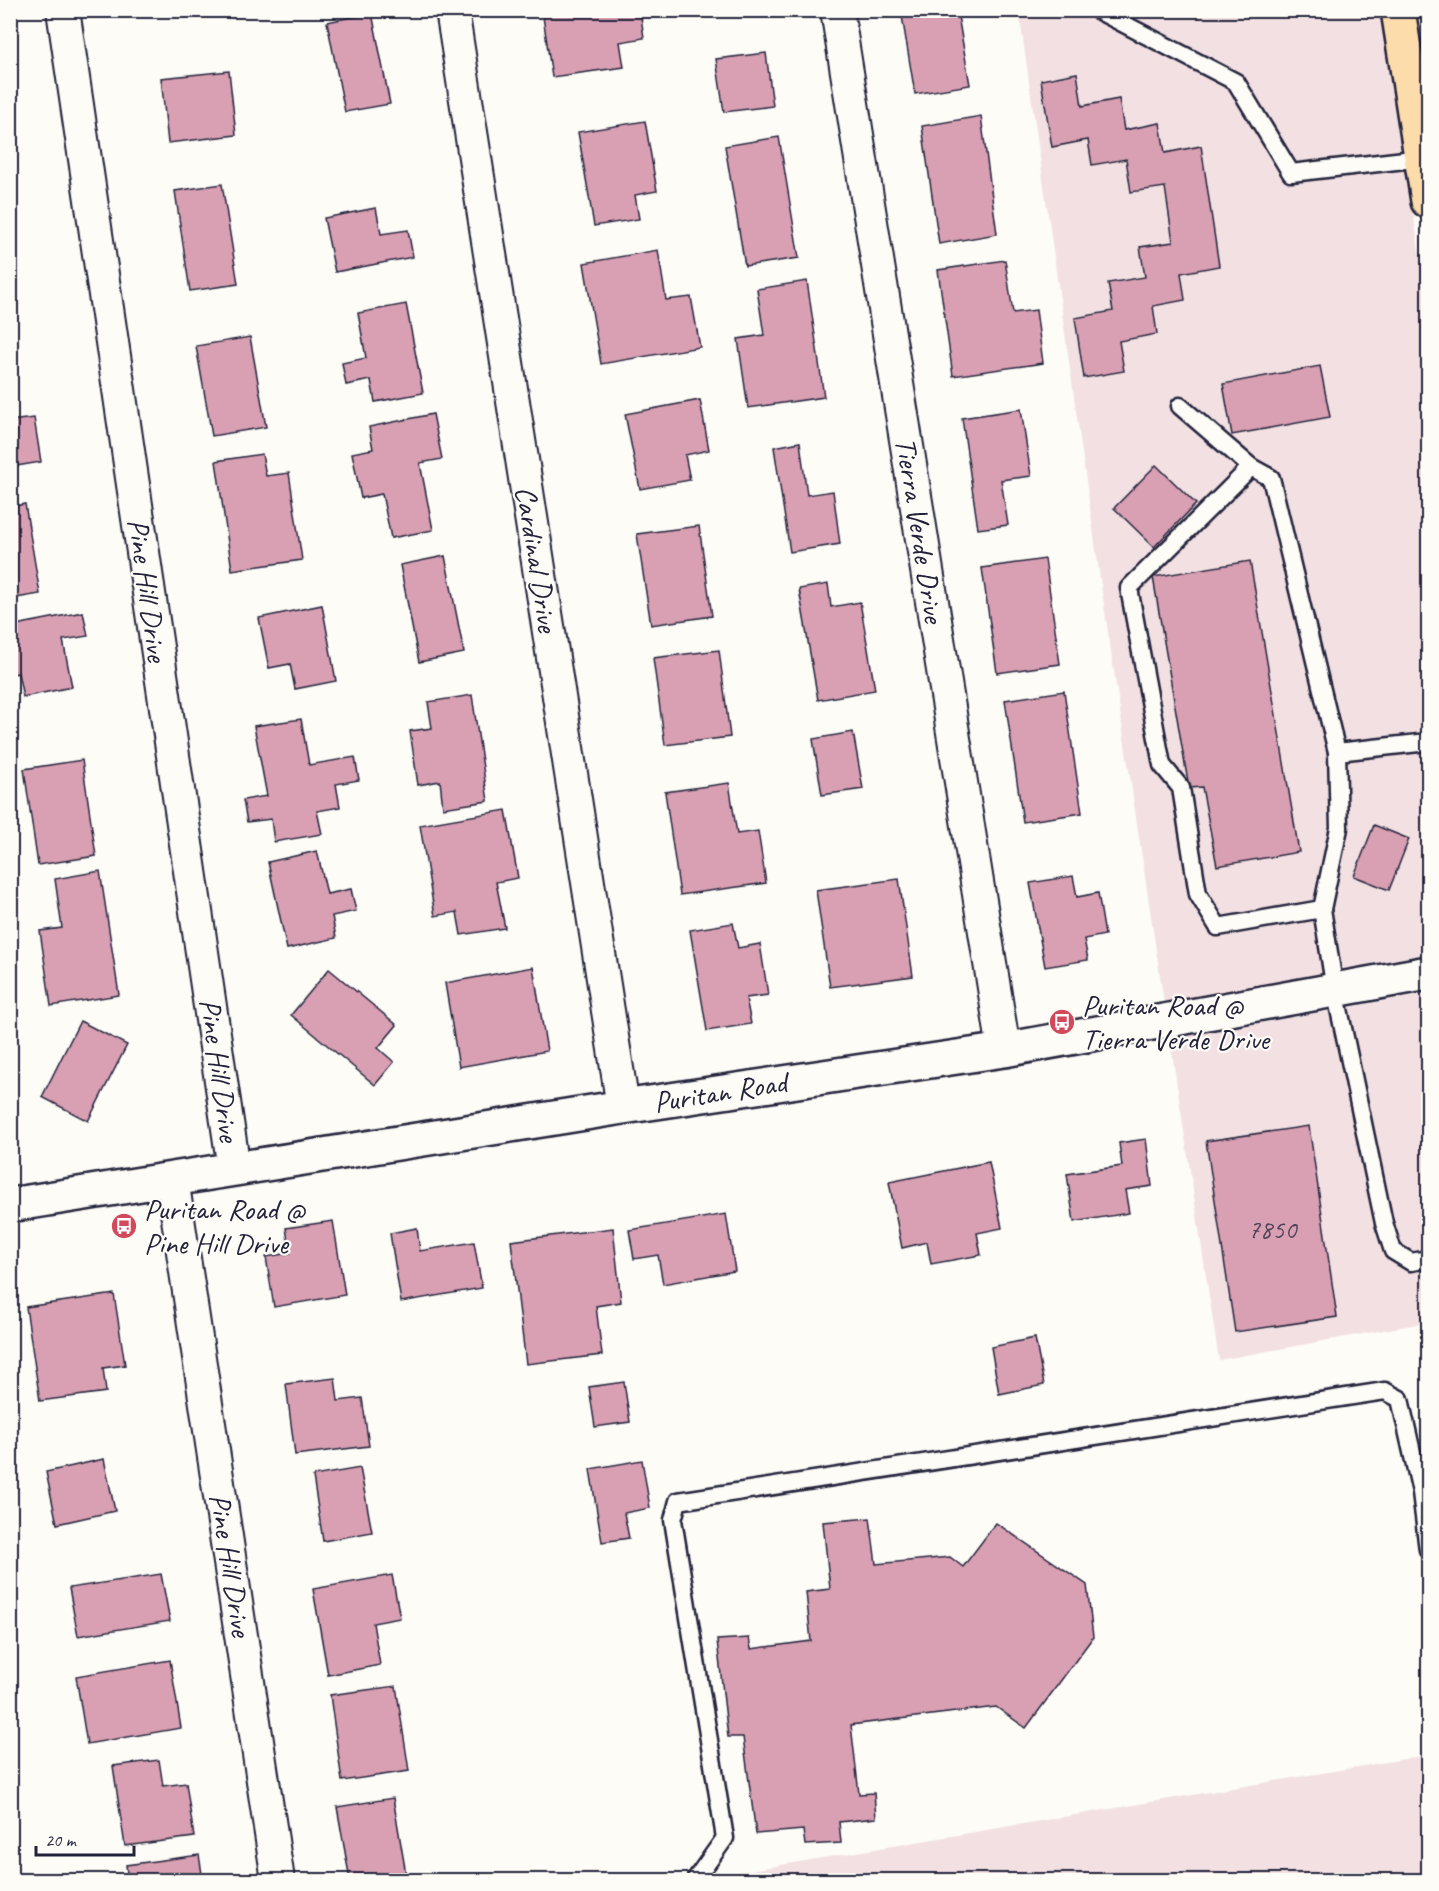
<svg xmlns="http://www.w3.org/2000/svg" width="1439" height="1891" font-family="Caveat,sans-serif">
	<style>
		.built { fill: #f2e0e2 }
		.building { fill: #d8a0b2; stroke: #22223b; stroke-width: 1.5 }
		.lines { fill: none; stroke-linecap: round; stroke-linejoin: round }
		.service-casing { stroke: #22223b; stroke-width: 21 }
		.minor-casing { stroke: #22223b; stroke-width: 36 }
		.tertiary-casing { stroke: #22223b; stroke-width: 38 }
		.primary-casing { stroke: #22223b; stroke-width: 38 }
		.service { stroke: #fdfcf7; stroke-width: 16 }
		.minor { stroke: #fdfcf7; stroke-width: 32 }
		.tertiary { stroke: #fdfcf7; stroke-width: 33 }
		.primary { stroke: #fddcac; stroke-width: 33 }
		.labels { text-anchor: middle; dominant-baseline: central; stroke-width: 4.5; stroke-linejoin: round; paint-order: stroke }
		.number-label { font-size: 27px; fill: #504259 }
		.street-label { font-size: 30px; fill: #22223b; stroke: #fdfcf7 }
		.poi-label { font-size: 30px; fill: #22223b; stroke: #fdfcf7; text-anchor: start }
	</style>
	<rect width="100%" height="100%" fill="#fdfcf7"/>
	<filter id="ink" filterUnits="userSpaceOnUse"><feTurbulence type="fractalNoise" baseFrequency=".0167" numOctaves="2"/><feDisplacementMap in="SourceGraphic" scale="12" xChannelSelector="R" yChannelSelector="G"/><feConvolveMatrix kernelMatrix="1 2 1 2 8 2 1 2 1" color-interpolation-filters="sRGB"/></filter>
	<g filter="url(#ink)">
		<g class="built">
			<polygon points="1019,11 1381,11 1428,307 1428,954 1164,1002 1102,592"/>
			<polygon points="1428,993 1428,1322 1219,1360 1170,1039"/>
			<polygon points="1428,1755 1428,1880 693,1880"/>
		</g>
		<g class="building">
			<polygon points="542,10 640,10 644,38 620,42 624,67 552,77"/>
			<polygon points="901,10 957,10 970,85 915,94"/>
			<polygon points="372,13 390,104 345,112 327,22"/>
			<polygon points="766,53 773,106 724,112 716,59"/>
			<polygon points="229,71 236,135 168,143 161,78"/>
			<polygon points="1077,73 1082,106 1119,99 1124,130 1160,123 1165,153 1201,146 1219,266 1181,273 1185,300 1153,306 1157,334 1119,341 1124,371 1084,378 1075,318 1113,311 1108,283 1145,277 1140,247 1173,242 1165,187 1131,192 1126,159 1092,165 1088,140 1052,147 1041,80"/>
			<polygon points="981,116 997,234 939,244 922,126"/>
			<polygon points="645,121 657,191 635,195 639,219 594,226 578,132"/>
			<polygon points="779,137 799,258 745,266 725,146"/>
			<polygon points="222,184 238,284 190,291 175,191"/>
			<polygon points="376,208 381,234 408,230 413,257 335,272 324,218"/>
			<polygon points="658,250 666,300 691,297 700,347 601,364 584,263"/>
			<polygon points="1005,260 1013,313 1036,310 1043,363 953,376 938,270"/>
			<polygon points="807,281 824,397 748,408 738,339 764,335 757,289"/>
			<polygon points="406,304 423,393 375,402 371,380 346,385 342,363 366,358 358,313"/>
			<polygon points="250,337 266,427 212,436 196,346"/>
			<polygon points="1320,366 1330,417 1232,435 1223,384"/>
			<polygon points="700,400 709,450 685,455 690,480 640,489 625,414"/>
			<polygon points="1021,409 1031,476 1001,480 1008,525 978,529 962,418"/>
			<polygon points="433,414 442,459 420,463 433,530 391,538 382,494 361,498 352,453 373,449 369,427"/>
			<polygon points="34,418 41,462 10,467 10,421"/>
			<polygon points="800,442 807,495 833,491 840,544 790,552 774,447"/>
			<polygon points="262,454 266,476 289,473 302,560 232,570 216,461"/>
			<polygon points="1156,465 1196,504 1154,547 1114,508"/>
			<polygon points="25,504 40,594 10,599 10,507"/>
			<polygon points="699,526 712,616 651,625 637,534"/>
			<polygon points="445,556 464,653 419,662 400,565"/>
			<polygon points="1045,559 1060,664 997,673 982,568"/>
			<polygon points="1250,561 1299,852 1217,866 1202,787 1189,788 1153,577"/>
			<polygon points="828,584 831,607 860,602 875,690 818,700 799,589"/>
			<polygon points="322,605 336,681 295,689 290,664 269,668 259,618"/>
			<polygon points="83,612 88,636 63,640 72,687 23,697 18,673 10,675 10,626"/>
			<polygon points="719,650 730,737 665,745 653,658"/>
			<polygon points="1064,691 1082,813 1023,822 1005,700"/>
			<polygon points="472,695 488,801 443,808 440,781 418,785 410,731 432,728 428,702"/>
			<polygon points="301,719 309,765 355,757 359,780 336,784 340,807 317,811 322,834 274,842 271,819 247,822 243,800 267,796 254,726"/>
			<polygon points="853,732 863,789 822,795 813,739"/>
			<polygon points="82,760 96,856 38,865 24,769"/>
			<polygon points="729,783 737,834 758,831 766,883 680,895 665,792"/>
			<polygon points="506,810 518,878 496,882 505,928 461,935 457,912 435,916 420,825"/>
			<polygon points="1374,825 1409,839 1389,890 1354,876"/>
			<polygon points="317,851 327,894 351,889 356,911 332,916 336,938 287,949 268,862"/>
			<polygon points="100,871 119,995 51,1006 40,931 62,928 55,879"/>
			<polygon points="1073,876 1077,897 1098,893 1105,935 1084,939 1088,960 1045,967 1030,883"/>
			<polygon points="899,879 913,976 830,987 816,890"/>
			<polygon points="733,923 738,948 760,944 768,995 746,998 751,1024 707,1031 690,930"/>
			<polygon points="533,967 547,1051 459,1067 445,983"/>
			<polygon points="329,969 397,1025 378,1048 394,1062 375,1085 291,1015"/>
			<polygon points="80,1021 127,1045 88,1121 42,1097"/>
			<polygon points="1309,1126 1337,1317 1235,1332 1206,1141"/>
			<polygon points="1146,1139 1152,1186 1125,1190 1129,1213 1074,1222 1067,1174 1122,1166 1119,1143"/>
			<polygon points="989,1162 1002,1228 977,1233 981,1255 931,1264 927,1242 902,1248 889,1182"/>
			<polygon points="726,1214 735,1271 663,1284 658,1255 634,1259 629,1230"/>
			<polygon points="333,1221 345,1295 274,1307 266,1257 290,1253 286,1228"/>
			<polygon points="417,1228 420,1251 474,1242 482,1288 401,1302 390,1233"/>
			<polygon points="613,1228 621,1302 596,1306 602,1355 526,1364 511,1241"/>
			<polygon points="114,1294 125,1365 103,1368 106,1392 40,1401 26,1307"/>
			<polygon points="1035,1338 1044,1385 999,1394 991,1347"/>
			<polygon points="335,1378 338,1401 362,1398 369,1446 295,1455 286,1384"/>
			<polygon points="624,1382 630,1422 595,1427 589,1387"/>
			<polygon points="104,1459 115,1511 57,1524 46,1472"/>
			<polygon points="642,1460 650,1508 624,1513 629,1538 602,1542 590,1469"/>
			<polygon points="360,1468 372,1532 323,1541 313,1476"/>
			<polygon points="870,1518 876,1564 950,1557 963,1567 996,1523 1087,1585 1093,1637 1026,1728 996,1707 851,1725 859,1794 874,1793 876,1818 839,1822 841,1843 805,1845 803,1830 756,1834 743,1737 728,1737 717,1640 749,1638 751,1649 811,1641 806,1592 830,1589 823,1522"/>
			<polygon points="161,1574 170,1621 78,1636 69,1588"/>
			<polygon points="392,1575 400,1618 373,1623 380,1665 328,1675 313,1589"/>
			<polygon points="170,1660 181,1728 87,1744 76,1676"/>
			<polygon points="396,1686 409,1771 342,1781 330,1695"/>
			<polygon points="159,1760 163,1786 186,1783 194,1837 125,1846 113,1766"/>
			<polygon points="393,1798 407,1880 350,1880 337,1807"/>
			<polygon points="199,1855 203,1880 128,1880 126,1865"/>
		</g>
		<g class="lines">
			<g class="service-casing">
				<g id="service">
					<polyline points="1097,10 1236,82 1291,173 1422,158"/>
					<polyline points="1180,406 1251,467 1271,478 1337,752 1339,828 1322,909 1335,990 1384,1223 1393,1251 1411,1262 1428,1259"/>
					<polyline points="1251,467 1129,588 1162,765 1181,788 1198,894 1218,927 1322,909"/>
					<polyline points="1337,752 1428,742"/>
					<polyline points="695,1880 725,1838 673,1520 678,1501 1385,1391 1400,1399 1421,1492 1428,1550"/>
				</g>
			</g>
			<g class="minor-casing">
				<g id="minor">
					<polyline points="63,10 234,1169"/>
					<polyline points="452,10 623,1107"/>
					<polyline points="837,10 1004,1050"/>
					<polyline points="172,1179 278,1880"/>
				</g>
			</g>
			<g class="tertiary-casing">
				<polyline id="tertiary" points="10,1205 623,1107 1004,1050 1428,973"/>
			</g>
			<g class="primary-casing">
				<polyline id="primary" points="1398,10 1428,201"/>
			</g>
			<use href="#service" class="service"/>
			<use href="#minor" class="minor"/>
			<use href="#tertiary" class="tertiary"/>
			<use href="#primary" class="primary"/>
		</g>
	</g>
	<defs>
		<g id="bus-disc" transform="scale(1.35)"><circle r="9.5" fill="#d1495b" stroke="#fdfcf7"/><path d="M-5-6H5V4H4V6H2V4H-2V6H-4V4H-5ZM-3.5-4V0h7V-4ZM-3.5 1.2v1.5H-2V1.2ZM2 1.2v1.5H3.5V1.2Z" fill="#fff"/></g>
	</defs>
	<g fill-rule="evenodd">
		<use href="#bus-disc" x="1062" y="1022"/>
		<use href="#bus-disc" x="124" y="1226"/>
	</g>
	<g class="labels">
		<g class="number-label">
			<text x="1272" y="1229">7850</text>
		</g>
		<g class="street-label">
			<text transform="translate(920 530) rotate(81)">Tierra Verde Drive</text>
			<text transform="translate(537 559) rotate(81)">Cardinal Drive</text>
			<text transform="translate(148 590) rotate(82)">Pine Hill Drive</text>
			<text transform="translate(220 1070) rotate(82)">Pine Hill Drive</text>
			<text transform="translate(720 1092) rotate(-9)">Puritan Road</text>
			<text transform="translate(231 1565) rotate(81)">Pine Hill Drive</text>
		</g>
		<g class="poi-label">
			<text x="1082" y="1005">Puritan Road @<tspan x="1082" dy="34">Tierra Verde Drive</tspan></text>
			<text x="144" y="1209">Puritan Road @<tspan x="144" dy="34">Pine Hill Drive</tspan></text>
		</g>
	</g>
	<rect width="1439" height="1891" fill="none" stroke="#fdfcf7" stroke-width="36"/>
	<rect x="18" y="18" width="1403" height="1855" fill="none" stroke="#22223b" stroke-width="2" filter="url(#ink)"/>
	<path d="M36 1846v9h98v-9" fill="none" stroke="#22223b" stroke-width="3"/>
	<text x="45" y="1846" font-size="18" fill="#22223b" stroke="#fdfcf7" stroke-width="4.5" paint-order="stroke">20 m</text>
</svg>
